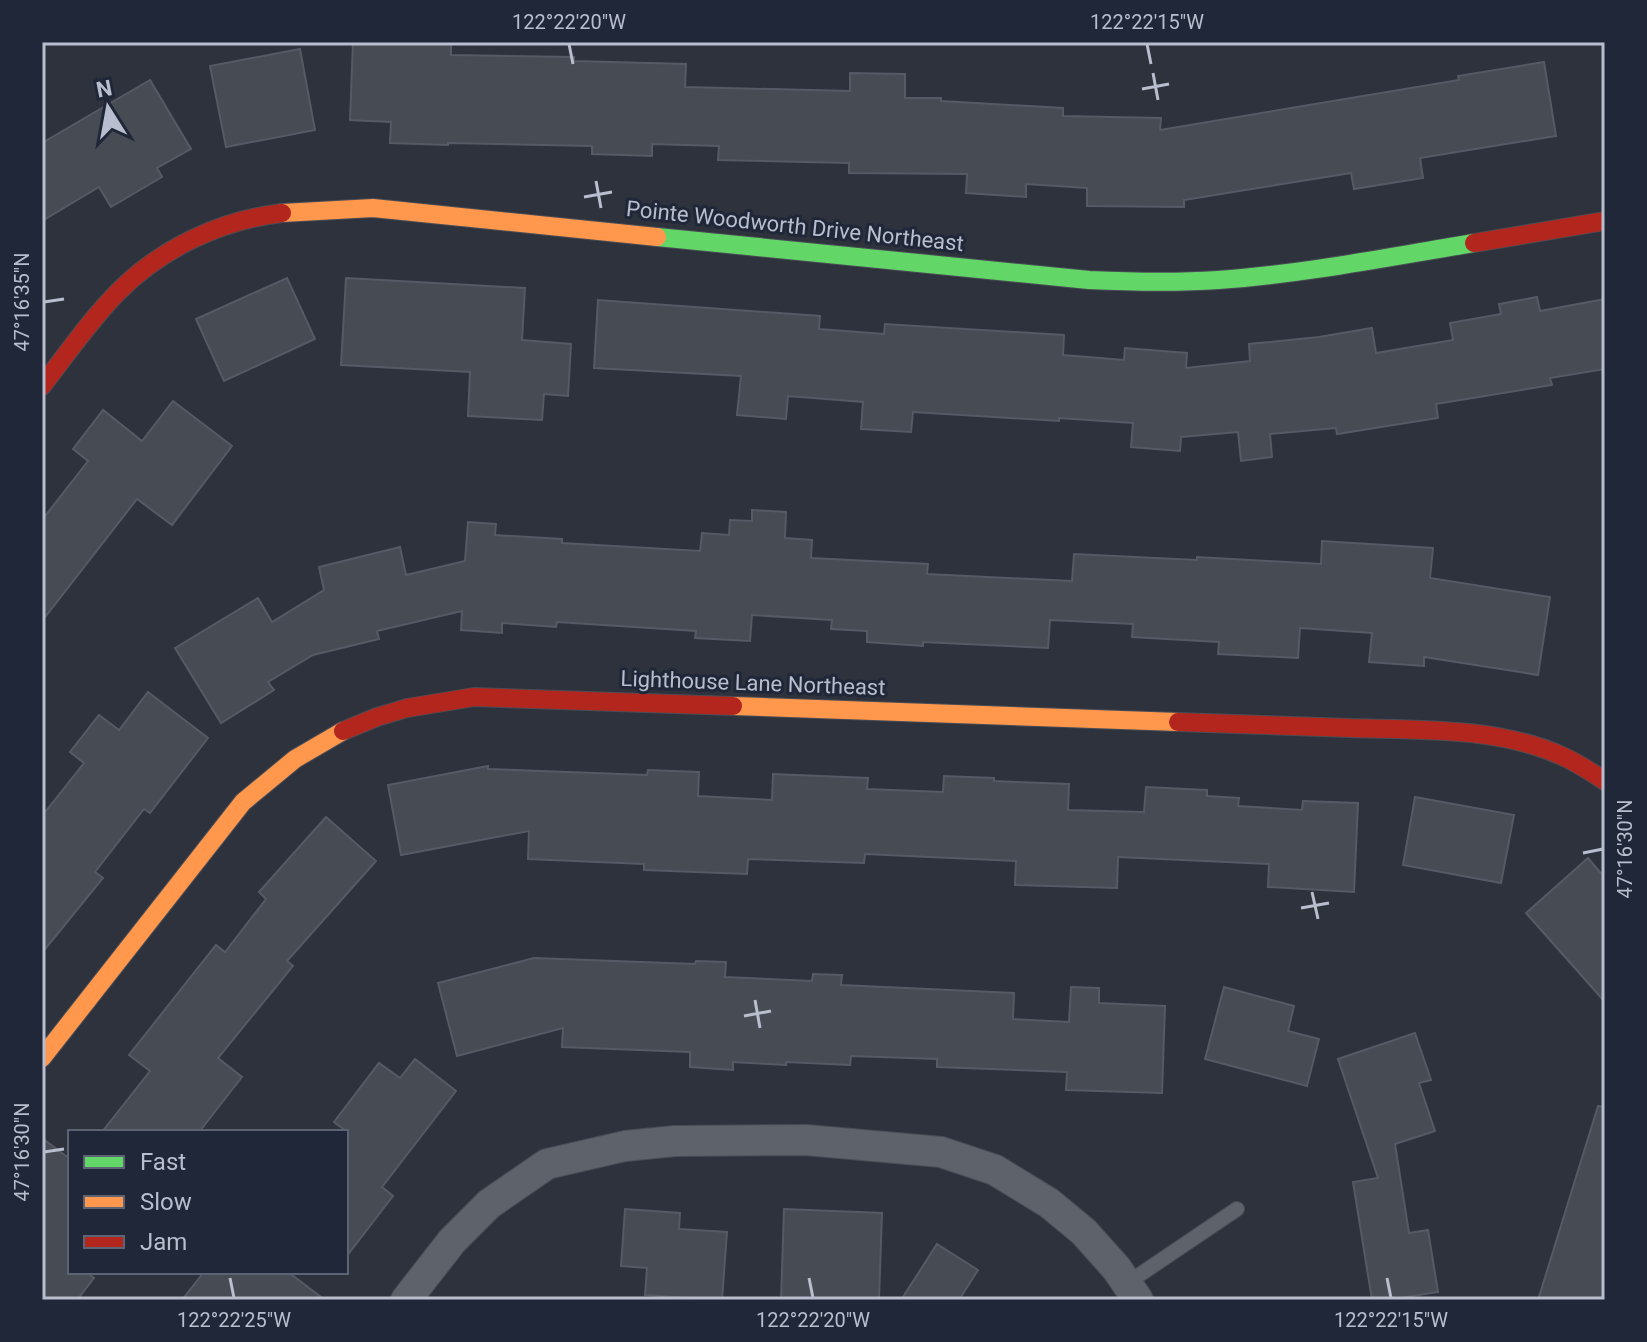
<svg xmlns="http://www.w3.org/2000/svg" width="1647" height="1342" font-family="Roboto,sans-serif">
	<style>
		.building { fill: #464b54; stroke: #555a65; stroke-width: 2 }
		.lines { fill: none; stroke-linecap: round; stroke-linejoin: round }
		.lane-casing { stroke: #4a4d55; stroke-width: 16 }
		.street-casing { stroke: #4a4d55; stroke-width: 32 }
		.fast-casing { stroke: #4a4d55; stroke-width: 20 }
		.slow-casing { stroke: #4a4d55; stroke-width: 20 }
		.jam-casing { stroke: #4a4d55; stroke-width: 20 }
		.lane { stroke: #5d626b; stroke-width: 14 }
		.street { stroke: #5d626b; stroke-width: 30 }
		.fast { stroke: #63d668; stroke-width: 18 }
		.slow { stroke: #ff974d; stroke-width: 18 }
		.jam { stroke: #b3261e; stroke-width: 18 }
		.ticks { fill: none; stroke: #b8becd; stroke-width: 3 }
		.labels { text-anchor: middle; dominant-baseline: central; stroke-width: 6; stroke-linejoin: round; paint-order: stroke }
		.street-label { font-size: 22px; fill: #b8becd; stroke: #1f2739 }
		.neatline { fill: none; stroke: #b8becd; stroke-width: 3 }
		.ticks-label { font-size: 20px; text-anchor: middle; fill: #b8becd }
	</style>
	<rect width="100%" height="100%" fill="#2d323d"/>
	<g class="building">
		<polygon points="353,42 451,42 451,55 574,57 574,61 686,64 685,87 850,91 850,73 905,74 905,98 941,98 941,101 1063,108 1063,116 1161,118 1160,130 1459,80 1458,76 1544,62 1556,136 1420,158 1423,178 1354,189 1351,173 1184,200 1184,207 1087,206 1087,188 1026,184 1026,197 966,193 967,174 849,173 849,163 718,160 719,146 652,144 652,156 592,154 592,146 448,143 448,145 390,143 391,122 350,120"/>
		<polygon points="300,49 315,130 226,147 210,66"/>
		<polygon points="150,80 191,149 157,168 162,177 111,207 99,187 42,221 42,143"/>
		<polygon points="287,278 315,339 224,381 196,319"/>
		<polygon points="346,278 525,288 522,340 571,344 568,396 544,394 542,420 468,416 470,372 341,365"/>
		<polygon points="1537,297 1540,311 1605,299 1605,369 1550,378 1552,385 1436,404 1438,418 1337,434 1336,428 1270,434 1272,457 1241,461 1238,432 1181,437 1180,451 1131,447 1133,423 1059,418 1059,421 913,412 911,432 861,429 863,402 788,396 786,419 737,415 741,376 594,368 598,300 820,316 819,329 884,334 885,324 1064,335 1063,355 1124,360 1125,348 1187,353 1186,368 1250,361 1249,344 1319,337 1372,328 1376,353 1453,340 1450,323 1501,314 1499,304"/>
		<polygon points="173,401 232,446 172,525 137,499 42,621 42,520 88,461 73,449 103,410 142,441"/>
		<polygon points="752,510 786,512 785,538 812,540 811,558 928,564 927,574 1072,581 1074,554 1197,560 1197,557 1321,564 1322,541 1433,548 1430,578 1550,597 1538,675 1424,657 1424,666 1369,662 1372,633 1300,628 1298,658 1218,654 1219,642 1132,637 1133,624 1050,620 1048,648 923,642 923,646 867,642 867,631 831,629 832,620 752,615 750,641 695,638 696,631 557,622 556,627 502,623 502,633 461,630 462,611 377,631 379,639 313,655 268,682 274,690 221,723 175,648 258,598 272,622 324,590 319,567 400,547 406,575 465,561 468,522 496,524 495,535 562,539 562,543 700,551 702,533 729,535 730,520 752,521"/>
		<polygon points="148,692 208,738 150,813 144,809 95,872 103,878 42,953 42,816 84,763 70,752 99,715 119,730"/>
		<polygon points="488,766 488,769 647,775 648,770 699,772 698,796 772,800 773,774 868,778 867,789 943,792 944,776 994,778 994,781 1069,784 1068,810 1144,812 1146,787 1207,790 1207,796 1239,798 1238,806 1302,810 1303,801 1358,803 1354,892 1268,887 1269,864 1118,857 1117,888 1015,885 1016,861 865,854 864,863 748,859 747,874 644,870 644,864 528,859 529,831 401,855 388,785"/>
		<polygon points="1415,797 1514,815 1501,883 1403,865"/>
		<polygon points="326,817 376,861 287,961 293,966 218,1058 242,1077 199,1132 102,1132 150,1071 129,1055 216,945 225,952 266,899 259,892"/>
		<polygon points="1588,858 1605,878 1605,1002 1526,913"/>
		<polygon points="534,958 695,964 696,961 726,962 725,977 812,981 813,974 842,975 841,985 1014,993 1013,1019 1069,1022 1071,987 1099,988 1099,1003 1165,1006 1162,1093 1066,1090 1067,1072 937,1067 937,1059 851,1056 850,1065 786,1062 786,1065 733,1062 733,1070 690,1067 690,1052 562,1047 563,1028 457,1056 438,983"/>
		<polygon points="1224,987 1294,1006 1288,1031 1319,1039 1307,1086 1205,1059"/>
		<polygon points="1415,1033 1431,1080 1419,1083 1435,1131 1395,1144 1409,1233 1428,1230 1438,1292 1388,1300 1372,1300 1353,1182 1378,1178 1338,1059"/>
		<polygon points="415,1059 456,1091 382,1187 393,1196 346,1257 346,1131 334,1122 379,1063 400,1078"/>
		<polygon points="1598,1106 1605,1107 1605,1300 1538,1300"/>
		<polygon points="42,1138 70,1159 70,1272 86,1272 94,1278 77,1300 42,1300"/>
		<polygon points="625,1209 680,1213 679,1229 727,1232 722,1300 645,1295 647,1268 621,1266"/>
		<polygon points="784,1209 882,1213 879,1300 781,1300"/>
		<polygon points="937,1244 978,1270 959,1300 901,1300"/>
		<polygon points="204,1272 288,1272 325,1300 182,1300"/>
	</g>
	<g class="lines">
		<g class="lane-casing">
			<polyline id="lane" points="1126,1284 1237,1209"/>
		</g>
		<g class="street-casing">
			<polyline id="street" points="406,1300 452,1241 489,1204 547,1164 625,1146 675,1141 806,1140 941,1152 995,1170 1049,1203 1084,1232 1117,1269 1138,1300"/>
		</g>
		<g class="fast-casing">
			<path id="fast" d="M657,237l432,43c43,2 86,3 129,0 86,-6 171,-23 256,-37"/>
		</g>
		<g class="slow-casing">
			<g id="slow">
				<polyline points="282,213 373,208 657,237"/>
				<polyline points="733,706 1178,722"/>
				<polyline points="42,1058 243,802 295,759 343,731"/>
			</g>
		</g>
		<g class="jam-casing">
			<g id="jam">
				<polyline points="1474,243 1605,221"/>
				<path d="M42,386c25,-32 48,-66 77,-95 43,-43 102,-71 163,-78"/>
				<path d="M1178,722c58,2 115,4 172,6 70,2 148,-1 212,28 16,7 29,16 43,25"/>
				<polyline points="343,731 377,717 407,708 474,697 733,706"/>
			</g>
		</g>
		<use href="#lane" class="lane"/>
		<use href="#street" class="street"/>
		<use href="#fast" class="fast"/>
		<use href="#slow" class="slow"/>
		<use href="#jam" class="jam"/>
	</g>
	<path class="ticks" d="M569,44l4,20M1147,44l4,20M1153,73l5,27M1142,89l27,-5M596,181l5,27M584,197l28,-5M44,302l20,-3M1583,853l20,-4M1312,892l6,27M1301,908l28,-5M755,1000l5,28M744,1016l27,-5M44,1152l20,-3M230,1278l4,20M809,1278l4,20M1387,1278l4,20"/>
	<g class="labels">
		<g class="street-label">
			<text transform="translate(795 226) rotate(6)">Pointe Woodworth Drive Northeast</text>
			<text transform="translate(753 683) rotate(2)">Lighthouse Lane Northeast</text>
		</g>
	</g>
	<rect width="1647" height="1342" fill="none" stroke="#1f2739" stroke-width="88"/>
	<rect x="68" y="1130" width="280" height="144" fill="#1f2739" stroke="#5c6374" stroke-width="2"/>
	<rect x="84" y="1156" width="40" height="12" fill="#63d668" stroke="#5c6374" stroke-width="2"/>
	<text x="140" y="1170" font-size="24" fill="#b8becd">Fast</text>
	<rect x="84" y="1196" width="40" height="12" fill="#ff974d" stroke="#5c6374" stroke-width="2"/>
	<text x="140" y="1210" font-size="24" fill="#b8becd">Slow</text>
	<rect x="84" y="1236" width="40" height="12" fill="#b3261e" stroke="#5c6374" stroke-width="2"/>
	<text x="140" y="1250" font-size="24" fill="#b8becd">Jam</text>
	<g transform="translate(108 108) rotate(349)" stroke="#1f2739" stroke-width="6" paint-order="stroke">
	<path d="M0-6L14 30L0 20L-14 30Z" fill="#b8becd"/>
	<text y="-12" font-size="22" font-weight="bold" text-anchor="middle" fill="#b8becd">N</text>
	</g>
	<rect x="44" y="44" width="1559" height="1254" class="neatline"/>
	<g class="ticks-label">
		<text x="569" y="29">122°22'20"W</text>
		<text x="1147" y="29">122°22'15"W</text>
		<text transform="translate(22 302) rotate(-90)" y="7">47°16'35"N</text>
		<text transform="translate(1625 849) rotate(-90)" y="7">47°16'30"N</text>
		<text transform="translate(22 1152) rotate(-90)" y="7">47°16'30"N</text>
		<text x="234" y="1327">122°22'25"W</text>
		<text x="813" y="1327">122°22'20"W</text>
		<text x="1391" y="1327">122°22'15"W</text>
	</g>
</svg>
